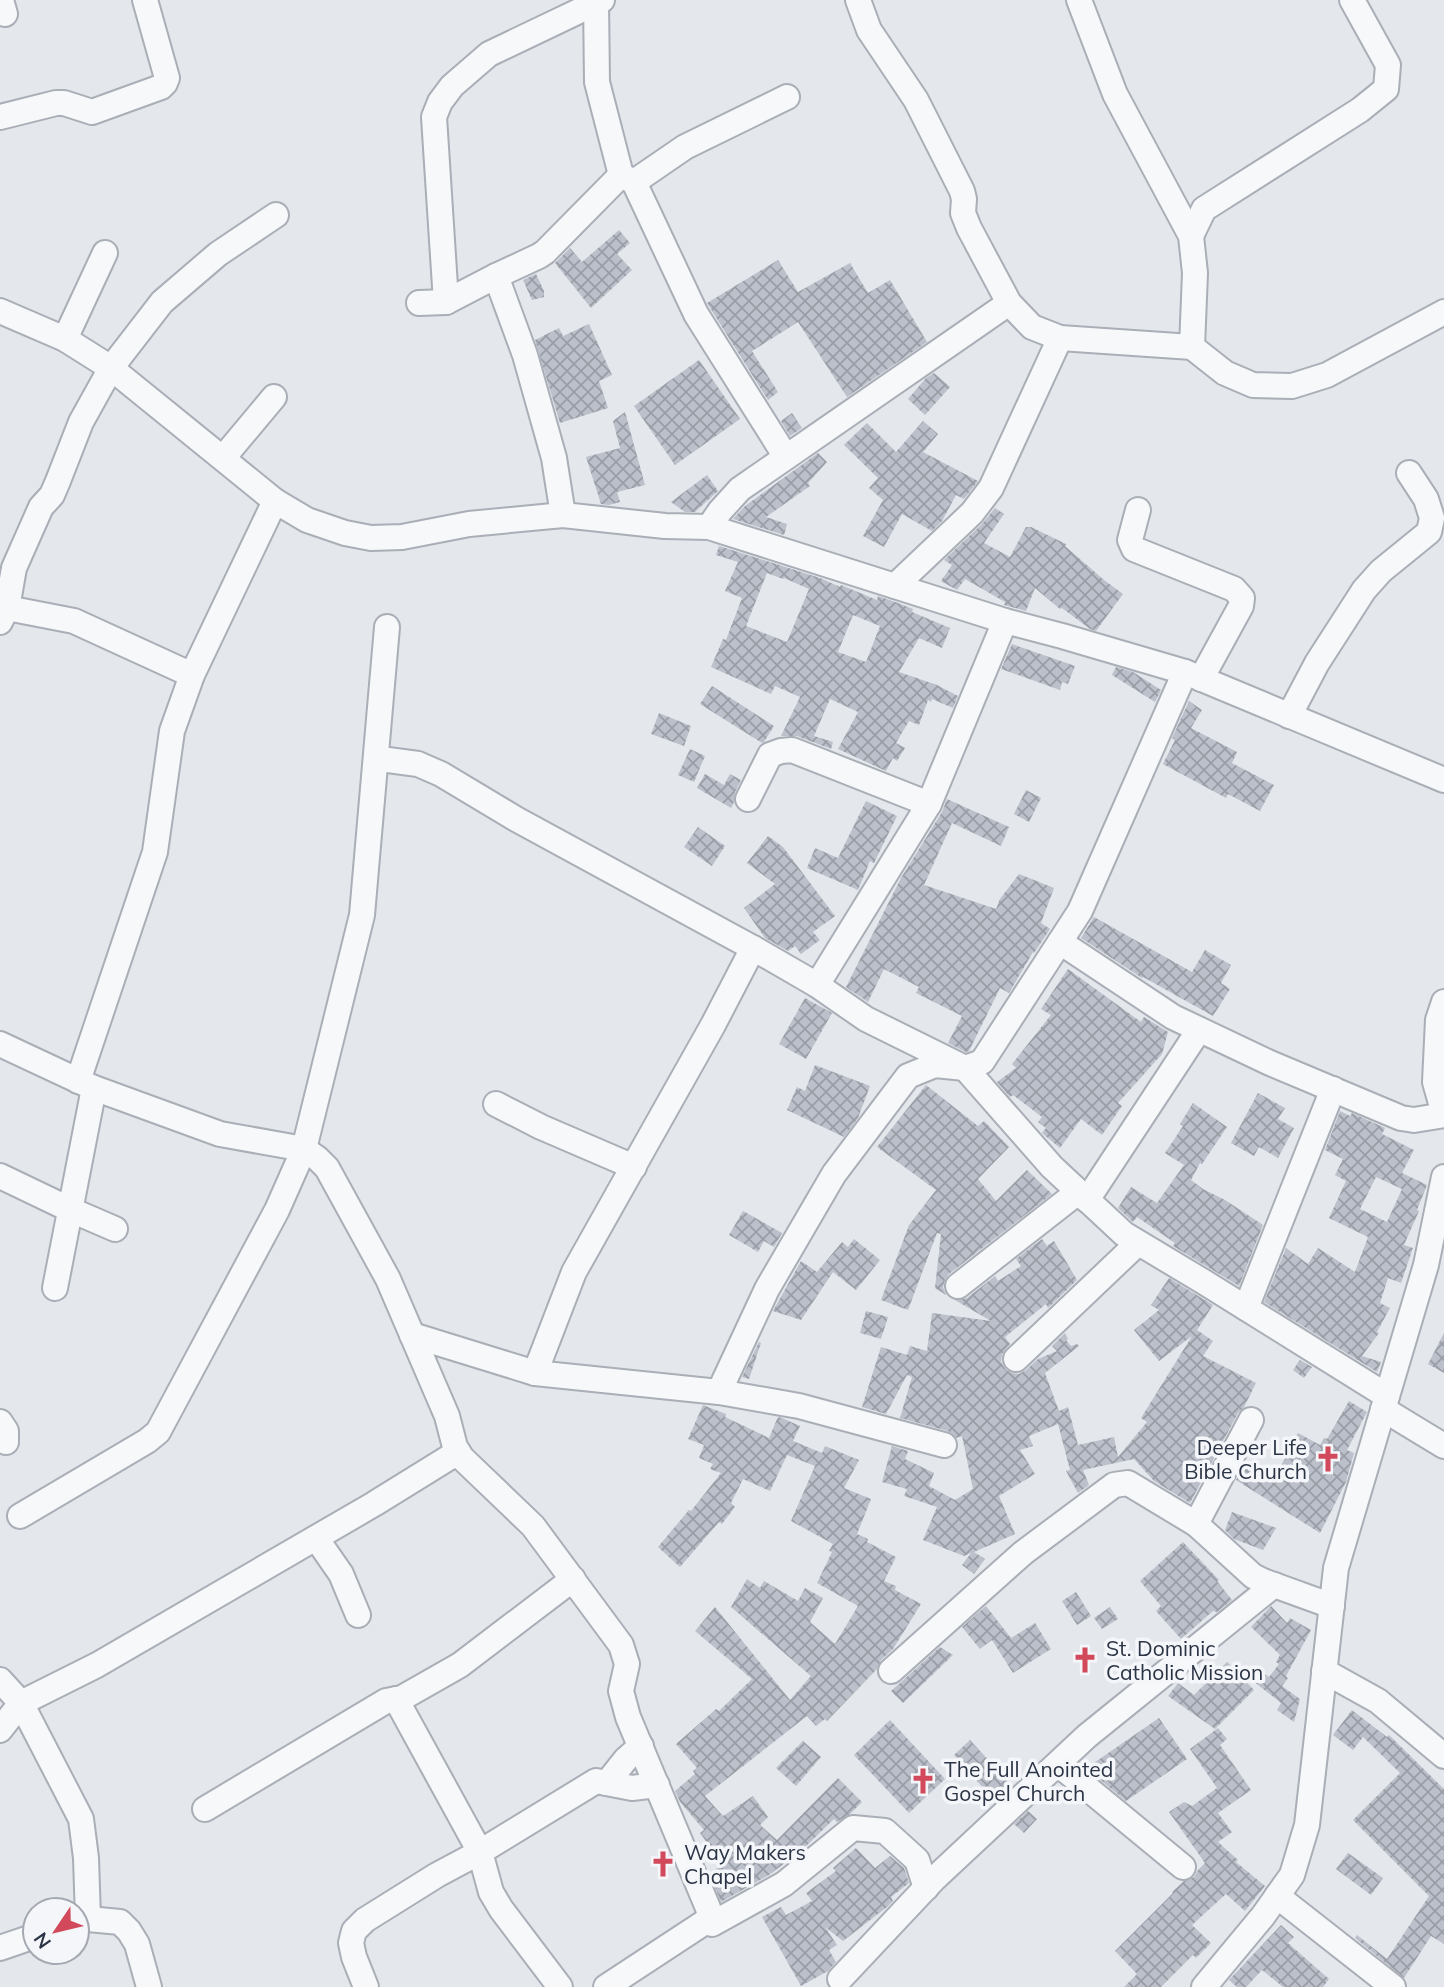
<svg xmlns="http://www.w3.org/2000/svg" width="1444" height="1987" font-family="Mulish,sans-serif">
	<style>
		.building { fill: url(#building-cross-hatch); fill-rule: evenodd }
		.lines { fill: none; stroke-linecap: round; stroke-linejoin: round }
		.minor-casing { stroke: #a9aeb7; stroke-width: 28 }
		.minor { stroke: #f7f8fa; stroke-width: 24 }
		.labels { text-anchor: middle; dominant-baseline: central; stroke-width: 7; stroke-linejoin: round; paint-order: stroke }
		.poi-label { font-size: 21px; fill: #2b3445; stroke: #f4f6f9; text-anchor: start }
	</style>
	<defs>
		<pattern id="building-cross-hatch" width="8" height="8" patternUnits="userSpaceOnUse" patternTransform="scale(1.75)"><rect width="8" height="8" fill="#bbc0ca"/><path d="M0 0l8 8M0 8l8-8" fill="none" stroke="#989da6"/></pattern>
	</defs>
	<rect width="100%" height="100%" fill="#e4e7ec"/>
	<g class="building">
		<polygon points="619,230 630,243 617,254 632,270 591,308 555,263 570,248 582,262"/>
		<polygon points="778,260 798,292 850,263 868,293 890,280 927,342 847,397 798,322 752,351 778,392 768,400 707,303"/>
		<polygon points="536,274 544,291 544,297 532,300 523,280"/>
		<polygon points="589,324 612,375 599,381 608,408 560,423 535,340 559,328 563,336"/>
		<polygon points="699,360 740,419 675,465 634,406"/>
		<polygon points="934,373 950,387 925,415 908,399 926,378"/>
		<polygon points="625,412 645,485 617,492 620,502 609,505 601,504 586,457 620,448 613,421"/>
		<polygon points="792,413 802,428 790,436 781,421"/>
		<polygon points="923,421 938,434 923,452 978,481 964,499 956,495 942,521 932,531 902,514 884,547 863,536 883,500 869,488 878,478 844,445 867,423 896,452"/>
		<polygon points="818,453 827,462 808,483 810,486 766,517 787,524 784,535 733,519 745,506"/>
		<polygon points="707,475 718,491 695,512 685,512 671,502"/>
		<polygon points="995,508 1004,514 984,543 1010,557 1026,527 1031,527 1066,544 1065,546 1104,580 1123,594 1096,631 1090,629 1062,608 1060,609 1035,588 1026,611 1004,605 1005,602 965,579 957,590 941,581 952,565 944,560 982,524"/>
		<path d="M719,546l101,32 20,9 1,-2 36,15 1,-4 20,7 15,6 -1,3 38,16 -8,20 -23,-10 -20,34 38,13 21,11 -5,12 -21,-9 -1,3 -3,-2 -9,25 -10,-4 -13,22 9,5 -8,13 -4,-3 -7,13 -48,-22 20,-37 -28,-13 -16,37 19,6 -2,7 -34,-13h-16l19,-39 -25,-11 -4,8 -60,-27 12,-28 3,1 16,-42 -17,-7 13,-29 -22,-7zM767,573l16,6 1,-1 25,11 -22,53 -41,-16zM853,615l27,11 -14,36 -28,-10z"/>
		<polygon points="1012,644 1075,666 1068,684 1062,682 1060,690 1001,669"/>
		<polygon points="1116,667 1133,672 1161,690 1155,702 1112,675"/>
		<polygon points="712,686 774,726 764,742 762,743 700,704"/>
		<polygon points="1189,701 1202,710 1191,728 1237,752 1232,763 1274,785 1260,811 1228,794 1226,798 1163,764 1175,740 1172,738"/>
		<polygon points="659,713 691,726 684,746 651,734"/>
		<polygon points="690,749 705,756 694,782 678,775"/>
		<polygon points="705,774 724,785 730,774 741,780 735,792 734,802 731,808 697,788"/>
		<polygon points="1026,790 1041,798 1029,822 1014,814"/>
		<polygon points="947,799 1009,827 1001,846 952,823 924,885 996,909 1000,899 1019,874 1054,888 1041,923 1050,929 1034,953 1033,952 1009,993 1000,988 969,1051 966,1052 948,1043 962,1016 916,993 919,987 884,969 868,1002 846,987 901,878 942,812"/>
		<polygon points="866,801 897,816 874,863 870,861 858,890 807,868 815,848 838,858"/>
		<polygon points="698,827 725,846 712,866 684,847"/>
		<polygon points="768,836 783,847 835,916 813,932 820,940 801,954 795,946 788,951 765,938 744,908 775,884 747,863"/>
		<polygon points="1094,917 1192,972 1205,950 1231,965 1221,983 1230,989 1213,1016 1143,977 1142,978 1081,938"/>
		<polygon points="1068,969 1141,1022 1144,1017 1168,1032 1162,1054 1118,1103 1122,1106 1102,1135 1081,1119 1060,1148 1042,1133 1046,1128 1038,1122 1042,1117 1013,1095 1010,1097 997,1082 1016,1068 1012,1064 1051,1015 1041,1009"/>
		<polygon points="805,998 832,1013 806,1059 779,1044"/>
		<polygon points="815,1065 870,1086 858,1118 844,1137 787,1110 797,1087 805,1091"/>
		<polygon points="926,1085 978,1126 984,1121 1009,1147 978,1179 996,1201 1027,1170 1052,1194 949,1274 945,1280 943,1287 946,1295 935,1288 941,1234 937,1233 908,1310 881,1300 909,1225 936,1190 877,1147"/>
		<polygon points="1258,1093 1285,1108 1278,1119 1294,1128 1278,1158 1259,1147 1254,1156 1231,1143"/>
		<polygon points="1193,1103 1227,1127 1202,1164 1200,1163 1191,1180 1203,1189 1225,1200 1263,1225 1239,1286 1173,1246 1175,1243 1137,1217 1133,1222 1118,1208 1131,1187 1157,1203 1184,1165 1165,1153 1183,1126 1180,1124"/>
		<path d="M1340,1111l10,5 2,-3 33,15 -3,6 32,16 -12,23 25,12 -10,25 2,1 -15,34 9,3 -12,35 -13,-5 -8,25 10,5 -13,24 2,1 -17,23 19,6 -4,10 -113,-70 22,-54 22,16 10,-16 37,24 13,-35 -39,-19 17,-37 -11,-6 8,-16 -18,-9zM1376,1177l26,12 -15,33 -27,-13z"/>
		<polygon points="743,1211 782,1233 774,1247 764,1241 758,1252 729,1235"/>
		<polygon points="854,1239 880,1260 856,1290 833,1272 801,1320 773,1311 801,1261 817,1272 842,1242 848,1247"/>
		<polygon points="1042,1239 1047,1246 1054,1241 1077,1280 1048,1308 1046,1304 1005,1337 1010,1344 1002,1354 1001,1362 1006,1370 1012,1373 1019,1374 1026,1370 1038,1359 1057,1351 1052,1346 1065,1333 1068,1339 1066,1340 1071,1346 1077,1344 1079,1346 1045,1373 1059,1411 1068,1407 1078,1445 1114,1437 1118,1457 1147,1422 1141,1418 1192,1336 1159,1361 1134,1330 1159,1310 1151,1305 1169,1278 1213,1305 1197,1330 1213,1341 1203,1356 1256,1383 1244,1407 1238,1413 1190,1503 1154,1481 1134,1459 1083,1470 1089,1485 1078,1493 1066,1471 1070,1470 1058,1424 1029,1436 1033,1446 1020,1450 1035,1474 999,1496 1015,1534 974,1552 985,1559 974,1574 962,1565 971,1553 964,1556 923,1540 937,1507 904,1496 907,1489 882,1482 892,1446 908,1451 905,1459 934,1473 929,1486 955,1500 973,1489 962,1436 956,1438 948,1431 900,1418 912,1377 907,1375 886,1414 862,1407 881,1347 907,1355 910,1346 927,1351 932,1313 991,1321 955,1300 967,1298 995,1276 998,1281 1021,1266 1016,1259"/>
		<polygon points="866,1311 888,1317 881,1339 860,1333"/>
		<polygon points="1444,1333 1444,1373 1428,1364"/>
		<polygon points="759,1342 761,1343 749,1379 742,1377"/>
		<polygon points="1300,1360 1312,1367 1304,1378 1293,1370"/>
		<polygon points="1349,1401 1367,1412 1347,1450 1354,1453 1346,1482 1320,1533 1236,1480 1246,1462 1274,1480 1298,1433 1320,1445 1324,1438 1327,1439"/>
		<polygon points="703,1405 726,1414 725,1417 769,1438 778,1417 782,1418 800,1426 793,1441 822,1453 825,1446 859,1460 844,1488 871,1499 857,1534 868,1539 867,1542 896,1557 884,1581 896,1586 895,1590 921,1604 893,1649 881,1660 877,1669 827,1721 825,1719 816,1726 807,1716 705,1796 723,1816 753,1796 768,1817 760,1825 777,1840 838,1778 862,1802 850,1814 837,1822 834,1819 802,1850 769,1875 721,1902 709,1873 723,1865 700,1833 704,1830 680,1802 675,1791 695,1774 693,1771 697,1768 676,1744 716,1709 719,1711 752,1679 695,1631 715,1607 790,1700 811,1676 731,1607 747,1579 760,1588 764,1581 798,1601 805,1588 823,1598 810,1622 835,1644 858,1606 817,1583 832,1552 829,1551 833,1544 791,1521 815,1466 787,1455 770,1491 743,1479 731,1503 735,1507 722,1524 719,1522 680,1567 658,1547 689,1510 691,1511 721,1473 710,1469 713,1464 699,1458 704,1445 688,1439"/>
		<polygon points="1232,1512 1276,1528 1263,1550 1234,1539 1225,1530"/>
		<polygon points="1183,1542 1219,1580 1217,1581 1232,1600 1217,1612 1213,1611 1181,1639 1156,1611 1161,1606 1140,1581"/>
		<polygon points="1076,1592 1091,1616 1077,1625 1062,1601"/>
		<polygon points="986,1606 1011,1638 1035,1623 1051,1649 1013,1673 992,1640 980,1649 962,1627"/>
		<polygon points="1271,1606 1287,1623 1290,1618 1311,1630 1286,1676 1288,1678 1282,1686 1300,1699 1294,1722 1277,1710 1281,1703 1248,1677 1255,1667 1269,1677 1279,1664 1276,1662 1280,1655 1251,1627"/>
		<polygon points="1110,1607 1118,1619 1102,1629 1094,1618"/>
		<polygon points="940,1647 953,1655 903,1703 891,1691"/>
		<polygon points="1227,1662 1254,1690 1215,1729 1168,1696 1178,1683 1194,1695"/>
		<polygon points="1352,1710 1387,1737 1389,1735 1444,1789 1444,1944 1431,1936 1404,1978 1355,1938 1357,1935 1387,1959 1429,1896 1353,1820 1400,1773 1363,1737 1353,1750 1333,1735"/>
		<polygon points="1159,1718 1187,1759 1126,1801 1092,1773 1088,1767"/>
		<polygon points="890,1720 945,1779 909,1813 854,1755"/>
		<polygon points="1218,1728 1227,1739 1220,1745 1251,1790 1218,1813 1232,1832 1218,1842 1238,1860 1236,1862 1265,1886 1245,1911 1226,1894 1192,1925 1211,1943 1196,1958 1193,1955 1161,1987 1124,1987 1137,1974 1115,1951 1173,1893 1172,1892 1184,1881 1194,1877 1198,1870 1205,1863 1169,1812 1184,1802 1192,1806 1217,1788 1190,1749"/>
		<polygon points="970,1740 1009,1783 992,1798 954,1755"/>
		<polygon points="803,1741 821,1757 796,1786 776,1768"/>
		<polygon points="1028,1811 1037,1819 1024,1833 1014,1824"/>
		<polygon points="856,1848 875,1868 890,1856 904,1868 909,1883 891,1897 893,1901 887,1907 843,1941 825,1927 837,1945 829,1950 836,1962 828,1971 801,1986 762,1917 781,1907 786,1915 812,1901 806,1893 836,1871 833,1868"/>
		<polygon points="1348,1853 1383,1878 1371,1895 1336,1869"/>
		<polygon points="1281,1925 1294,1937 1288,1943 1329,1979 1323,1987 1283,1987 1262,1970 1246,1987 1237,1987 1229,1980"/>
	</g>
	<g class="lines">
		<g class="minor-casing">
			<g id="minor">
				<polyline points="1,0 5,14"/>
				<polyline points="596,0 597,82 621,175 634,182 696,314 786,457"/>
				<polyline points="858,0 869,30 916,100 962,191 964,199 963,213 969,228 1009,303 1032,327 1060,338 1192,347 1225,373 1253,385 1292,386 1327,375 1444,312"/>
				<polyline points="1079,0 1115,94 1191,236 1195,273 1192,347"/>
				<polyline points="0,117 56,103 64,103 92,112 161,87 165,83 167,78 145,0"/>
				<polyline points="634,182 685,147 787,97"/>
				<polyline points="1191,236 1204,209 1360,110 1386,89 1388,65 1352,0"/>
				<polyline points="496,276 525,355 554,458 563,515"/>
				<polyline points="446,302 434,117 440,102 452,86 489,54 602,0"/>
				<polyline points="419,303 446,302 496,276 539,256 545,252 621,175"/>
				<polyline points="0,311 65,339 111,368 275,501 307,520 345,533 371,538 402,537 469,524 563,515 665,526 709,527 1005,621 1062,636 1185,672 1444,780"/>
				<polyline points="65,339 105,253"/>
				<polyline points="223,458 274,397"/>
				<polyline points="1138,510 1130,540 1134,549 1234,589 1242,598 1241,606 1201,679"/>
				<polyline points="709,527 720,511 740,489 1009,303"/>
				<polyline points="895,586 972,513 991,488 1060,338"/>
				<polyline points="7,608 74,621 192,675"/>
				<polyline points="0,622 7,608 14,568 41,507 52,495 58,481 81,422 111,368 162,302 218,254 276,215"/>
				<polyline points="1289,716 1317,663 1364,590 1381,571 1429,532 1432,518 1426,499 1409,473"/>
				<polyline points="376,760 388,760 418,764 441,774 516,819 753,948 817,985 866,1019 965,1068 1052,1167 1124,1234 1204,1282 1387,1396"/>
				<polyline points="748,799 770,755 781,751 792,750 929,804"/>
				<polyline points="1060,942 1173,1017 1270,1063 1401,1118 1414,1120 1444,1115"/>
				<polyline points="817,985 929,804 1005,621"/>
				<polyline points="1444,1002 1438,1020 1435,1082 1444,1114"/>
				<polyline points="0,1044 94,1088 220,1134 304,1149 317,1158 327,1168 388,1279 447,1416 455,1447 462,1458 533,1526 621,1645 627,1664 621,1691 628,1717 708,1908 710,1916 705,1922 606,1987"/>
				<polyline points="78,1081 155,852 172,731 192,675 275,501"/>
				<polyline points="496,1104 541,1127 634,1167"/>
				<polyline points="0,1176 71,1210 115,1229"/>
				<polyline points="1087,1200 1199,1030"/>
				<polyline points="958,1286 1078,1192"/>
				<polyline points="55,1288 94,1088"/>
				<polyline points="1246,1308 1333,1089"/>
				<polyline points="412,1335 535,1373 719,1392 799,1406 944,1445"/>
				<polyline points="1016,1359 1138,1243"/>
				<polyline points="535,1373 574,1272 713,1025 753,948"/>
				<polyline points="719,1392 767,1289 834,1174 908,1076 935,1065 965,1068 982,1062 1080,911 1185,672"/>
				<polyline points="1383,1409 1444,1446"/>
				<polyline points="0,1422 6,1431 6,1442"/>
				<polyline points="20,1516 147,1441 158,1432 277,1210 304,1149 362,915 387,627"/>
				<polyline points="1196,1524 1251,1420"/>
				<polyline points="316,1538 341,1574 358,1615"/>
				<polyline points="891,1671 1023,1553 1114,1485 1128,1483 1196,1524 1253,1576 1263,1581 1332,1606"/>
				<polyline points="1324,1671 1378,1701 1444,1756"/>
				<polyline points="0,1680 21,1703 81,1819 86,1858 88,1919"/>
				<polyline points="396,1699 480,1852 491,1892 501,1909 560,1987"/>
				<polyline points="0,1730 21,1703 97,1665 374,1504 458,1452"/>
				<polyline points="1058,1764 1183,1867"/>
				<polyline points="607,1783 626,1759 641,1746"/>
				<polyline points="205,1809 386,1701 402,1698 460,1665 573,1579"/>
				<polyline points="1277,1896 1393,1987"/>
				<polyline points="77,1922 88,1919 120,1922 129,1931 137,1944 149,1987"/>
				<polyline points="705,1922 712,1924 784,1884 853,1828 885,1831 917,1860 926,1888"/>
				<polyline points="0,1948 35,1936"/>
				<polyline points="840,1979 934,1879 1087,1736 1274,1585"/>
				<polyline points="366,1987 354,1957 351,1943 354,1931 365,1920 437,1875 480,1852 596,1781 632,1788 657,1785"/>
				<polyline points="1204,1987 1263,1916 1292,1875 1307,1825 1336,1568 1426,1265 1444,1177"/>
			</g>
		</g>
		<use href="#minor" class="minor"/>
	</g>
	<defs>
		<g id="church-bare" transform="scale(2.1)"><path d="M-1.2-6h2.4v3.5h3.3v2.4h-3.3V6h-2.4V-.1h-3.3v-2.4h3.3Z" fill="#d1495b" stroke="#f4f6f9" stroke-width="2.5" paint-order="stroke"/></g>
	</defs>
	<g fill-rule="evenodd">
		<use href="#church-bare" x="1328" y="1459"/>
		<use href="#church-bare" x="1085" y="1660"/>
		<use href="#church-bare" x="923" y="1781"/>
		<use href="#church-bare" x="663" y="1864"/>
	</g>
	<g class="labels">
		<g class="poi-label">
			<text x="1307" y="1447" text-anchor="end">Deeper Life<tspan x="1307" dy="24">Bible Church</tspan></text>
			<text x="1106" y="1648">St. Dominic<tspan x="1106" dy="24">Catholic Mission</tspan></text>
			<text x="944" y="1769">The Full Anointed<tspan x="944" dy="24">Gospel Church</tspan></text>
			<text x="684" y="1852">Way Makers<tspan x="684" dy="24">Chapel</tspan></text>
		</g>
	</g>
	<g transform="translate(56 1931) rotate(235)"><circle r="33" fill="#f4f6f9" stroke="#a4a8b1" stroke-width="2"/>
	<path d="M0-5L12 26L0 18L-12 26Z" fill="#d1495b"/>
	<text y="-10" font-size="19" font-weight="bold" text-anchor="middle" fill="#2b3445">N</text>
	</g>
</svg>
